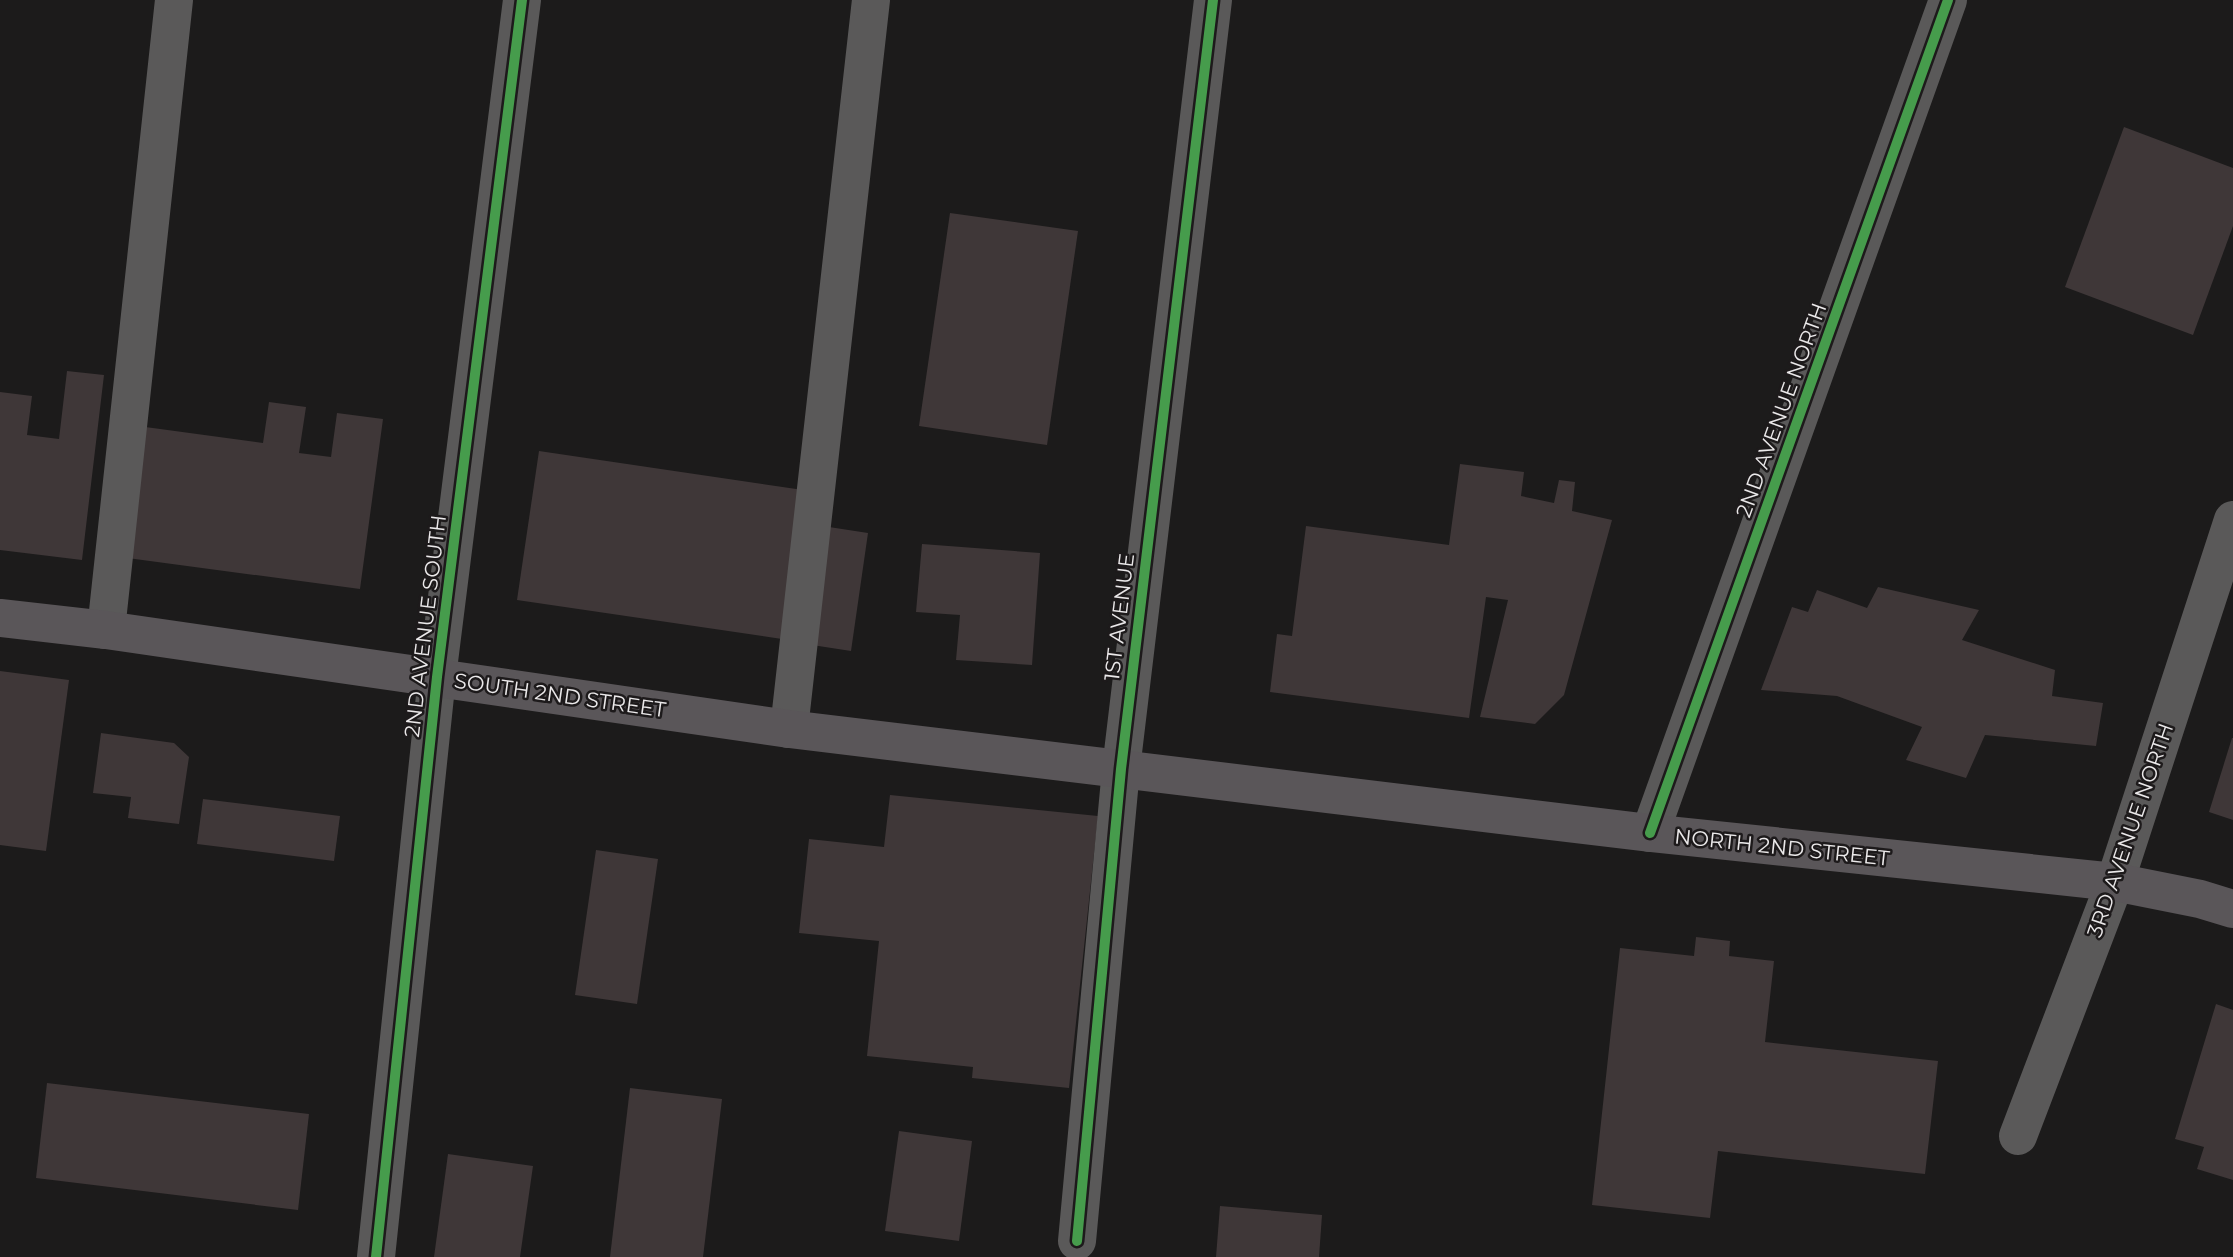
<svg xmlns="http://www.w3.org/2000/svg" width="2233" height="1257" font-family="Montserrat,sans-serif">
	<style>
		.building { fill: #3f3738 }
		.lines { fill: none; stroke-linecap: round; stroke-linejoin: round }
		.minor { stroke: #5a5959; stroke-width: 38 }
		.major { stroke: #5a5659; stroke-width: 38 }
		.cycleway-casing { stroke: #1d1a1b; stroke-width: 15 }
		.cycleway { stroke: #469c4c; stroke-width: 10 }
		.labels { text-anchor: middle; dominant-baseline: central; stroke-width: 5; stroke-linejoin: round; paint-order: stroke }
		.street-label { font-size: 21px; fill: #ebe9ea; stroke: #1d1a1b }
	</style>
	<rect width="100%" height="100%" fill="#1c1b1b"/>
	<g class="building">
		<polygon points="2124,127 2233,168 2233,226 2193,335 2065,287"/>
		<polygon points="950,213 1078,231 1047,445 919,426"/>
		<polygon points="67,371 104,375 82,560 0,550 0,392 32,396 27,435 59,439"/>
		<polygon points="269,402 306,407 299,453 331,457 337,413 383,419 360,589 120,557 138,426 263,443"/>
		<polygon points="539,451 803,490 782,639 517,600"/>
		<polygon points="1460,464 1524,472 1521,496 1554,503 1559,480 1575,482 1572,511 1612,520 1564,695 1535,724 1480,717 1508,600 1486,597 1469,718 1270,692 1277,634 1292,636 1306,526 1449,545"/>
		<polygon points="829,527 868,533 851,651 812,645"/>
		<polygon points="922,544 1040,553 1032,665 956,660 960,615 916,612"/>
		<polygon points="1878,587 1979,610 1962,640 2055,670 2052,696 2103,703 2096,746 1985,735 1966,778 1906,760 1922,727 1837,696 1761,690 1792,607 1808,612 1817,590 1867,608"/>
		<polygon points="0,671 69,680 46,851 0,845"/>
		<polygon points="101,733 174,743 189,757 179,824 128,818 131,797 93,793"/>
		<polygon points="2232,738 2233,738 2233,820 2209,812"/>
		<polygon points="890,795 1098,816 1069,1088 972,1078 973,1067 867,1056 879,941 799,933 809,839 884,847"/>
		<polygon points="203,799 340,816 334,861 197,844"/>
		<polygon points="596,850 658,859 637,1004 575,995"/>
		<polygon points="1696,937 1730,941 1729,956 1774,961 1765,1042 1938,1061 1925,1174 1718,1151 1710,1218 1592,1205 1620,948 1694,956"/>
		<polygon points="2216,1004 2233,1010 2233,1180 2197,1169 2204,1147 2175,1139"/>
		<polygon points="47,1083 309,1114 298,1210 36,1178"/>
		<polygon points="630,1088 722,1099 703,1257 610,1257"/>
		<polygon points="899,1131 972,1141 959,1241 885,1231"/>
		<polygon points="448,1154 533,1166 520,1257 434,1257"/>
		<polygon points="1220,1206 1322,1215 1319,1257 1216,1257"/>
	</g>
	<g class="lines">
		<g class="minor">
			<polyline points="106,630 174,0"/>
			<polyline points="789,729 871,0"/>
			<polyline points="1650,833 1948,0"/>
			<polyline points="2018,1136 2115,882 2233,520"/>
			<polyline points="1077,1241 1121,769 1213,0"/>
			<polyline points="376,1257 437,677 522,0"/>
		</g>
		<polyline class="major" points="0,618 106,630 789,729 1650,833 2115,882 2200,899 2233,909"/>
		<g class="cycleway-casing">
			<g id="cycleway">
				<polyline points="1650,833 1948,0"/>
				<polyline points="1077,1241 1121,769 1213,0"/>
				<polyline points="376,1257 437,677 522,0"/>
			</g>
		</g>
		<use href="#cycleway" class="cycleway"/>
	</g>
	<g class="labels">
		<g class="street-label">
			<text transform="translate(1781 410) rotate(-70)">2ND AVENUE NORTH</text>
			<text transform="translate(1119 617) rotate(-83)">1ST AVENUE</text>
			<text transform="translate(425 626) rotate(-83)">2ND AVENUE SOUTH</text>
			<text transform="translate(560 695) rotate(8)">SOUTH 2ND STREET</text>
			<text transform="translate(2130 830) rotate(-71)">3RD AVENUE NORTH</text>
			<text transform="translate(1782 847) rotate(6)">NORTH 2ND STREET</text>
		</g>
	</g>
</svg>
